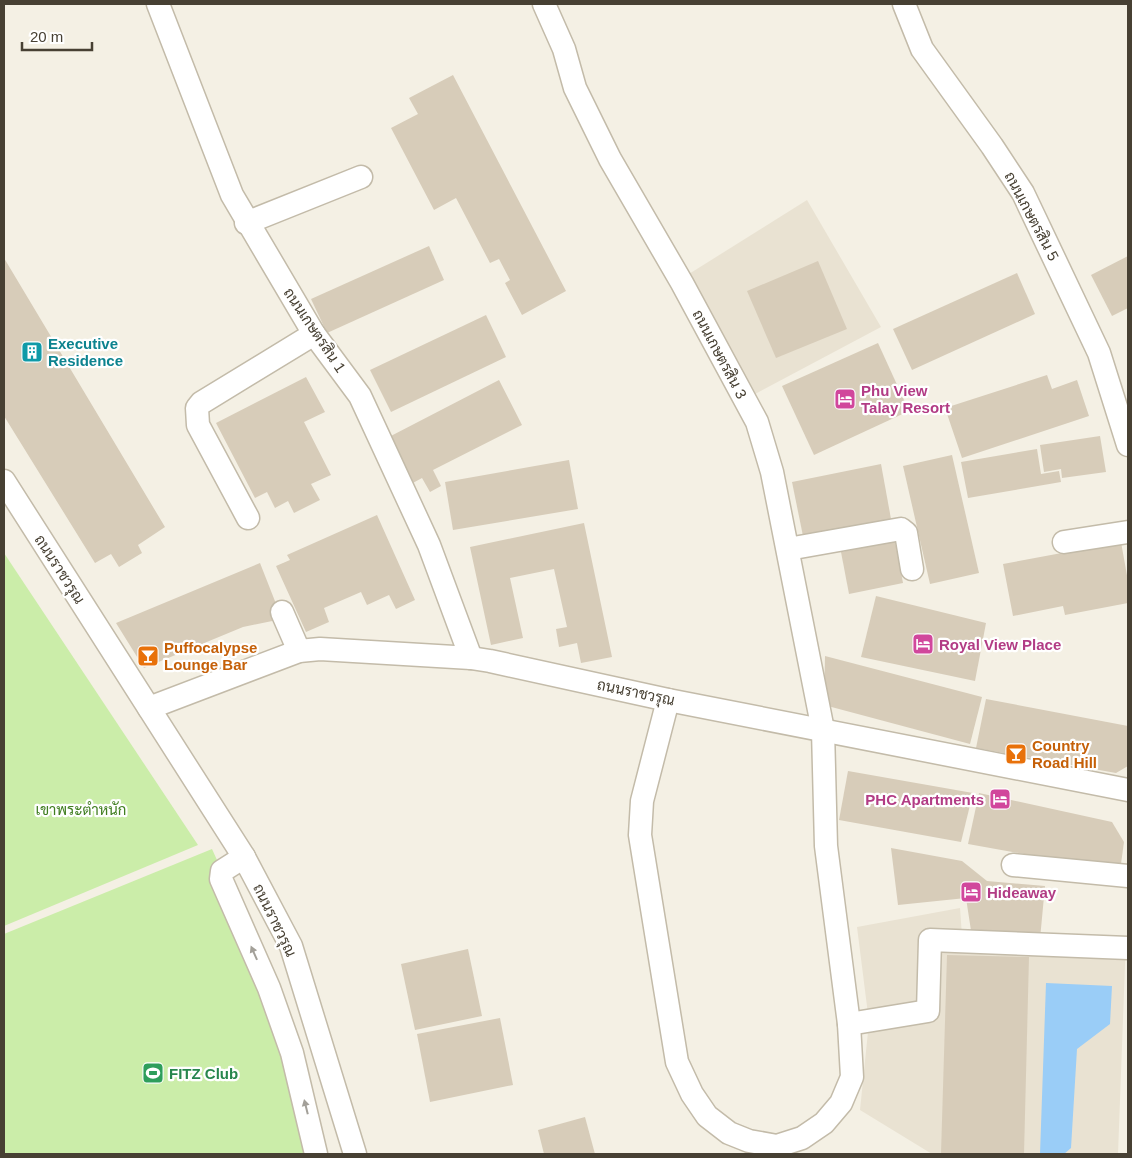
<svg xmlns="http://www.w3.org/2000/svg" width="1132" height="1158" font-family="Arial,Sarabun,sans-serif">
	<style>
		.residential { fill: #e9e2d2 }
		.green { fill: #cbeda9 }
		.water { fill: #9acdf7 }
		.building { fill: #d7ccb9 }
		.lines { fill: none; stroke-linecap: round; stroke-linejoin: round }
		.minor-casing { stroke: #c3bba9; stroke-width: 25 }
		.minor { stroke: #fff; stroke-width: 22 }
		.oneway { fill: #a3a099 }
		.labels { text-anchor: middle; dominant-baseline: central; stroke-width: 4.5; stroke-linejoin: round; paint-order: stroke }
		.street-label { font-size: 15px; fill: #474033; stroke: #fff }
		.culture-label { font-size: 15px; font-weight: bold; fill: #0d838f; stroke: #fff; text-anchor: start }
		.hotel-label { font-size: 15px; font-weight: bold; fill: #b23c85; stroke: #fff; text-anchor: start }
		.food-label { font-size: 15px; font-weight: bold; fill: #c56008; stroke: #fff; text-anchor: start }
		.park-label { font-size: 15px; fill: #407e21; stroke: #fff }
		.leisure-label { font-size: 15px; font-weight: bold; fill: #27864d; stroke: #fff; text-anchor: start }
	</style>
	<rect width="100%" height="100%" fill="#f4f0e4"/>
	<g class="residential">
		<polygon points="807,200 881,327 740,402 673,284"/>
		<polygon points="960,908 962,936 1126,938 1118,1154 932,1154 860,1110 869,1022 857,927"/>
	</g>
	<g class="green">
		<polygon points="4,553 198,845 4,926"/>
		<polygon points="212,849 277,992 327,1154 4,1154 4,934"/>
	</g>
	<polygon class="water" points="1046,983 1112,986 1110,1024 1077,1049 1071,1148 1064,1154 1040,1154"/>
	<g class="building">
		<polygon points="453,75 566,291 522,315 505,283 510,280 499,259 490,263 456,198 434,210 391,128 418,114 409,98"/>
		<polygon points="429,246 444,280 327,333 311,299"/>
		<polygon points="1128,256 1128,308 1112,316 1091,275"/>
		<polygon points="4,258 165,527 138,545 142,553 119,567 111,554 95,563 4,416"/>
		<polygon points="818,261 847,329 776,358 747,291"/>
		<polygon points="1017,273 1035,314 912,370 893,329"/>
		<polygon points="486,315 506,357 391,412 370,370"/>
		<polygon points="878,343 909,411 814,455 782,386"/>
		<polygon points="1047,375 1052,389 1077,380 1089,416 962,458 945,408"/>
		<polygon points="306,377 325,412 304,422 331,475 311,484 320,500 294,513 288,501 275,508 267,492 255,498 216,423"/>
		<polygon points="499,380 522,425 433,470 441,486 430,492 422,478 411,484 387,438"/>
		<polygon points="1100,436 1106,472 1062,478 1061,469 1044,472 1040,445"/>
		<polygon points="1037,449 1041,474 1059,471 1061,482 968,498 961,462"/>
		<polygon points="952,455 979,573 930,584 903,466"/>
		<polygon points="569,460 578,509 453,530 445,482"/>
		<polygon points="881,464 891,519 803,536 792,482"/>
		<polygon points="377,515 415,600 396,609 389,595 367,605 361,592 324,608 329,622 306,632 276,566 290,560 287,555"/>
		<polygon points="584,523 612,657 581,663 577,643 559,647 556,629 567,627 554,569 510,578 523,638 491,645 470,547"/>
		<polygon points="895,541 903,583 849,594 841,552"/>
		<polygon points="1121,542 1128,581 1128,603 1065,615 1063,606 1013,616 1003,564"/>
		<polygon points="260,563 282,619 243,627 144,668 116,623"/>
		<polygon points="876,596 986,623 975,681 861,657"/>
		<polygon points="825,656 982,697 970,744 824,705"/>
		<polygon points="986,699 1128,726 1128,766 1116,773 976,748"/>
		<polygon points="848,771 973,793 961,842 839,820"/>
		<polygon points="979,793 1112,822 1124,842 1120,871 968,844"/>
		<polygon points="891,848 962,861 987,881 1045,886 1040,939 972,937 966,898 898,905"/>
		<polygon points="468,949 482,1016 415,1030 401,964"/>
		<polygon points="947,955 1029,957 1024,1154 941,1154"/>
		<polygon points="500,1018 513,1085 430,1102 417,1034"/>
		<polygon points="585,1117 595,1154 544,1154 538,1130"/>
	</g>
	<g class="lines">
		<g class="minor-casing">
			<g id="minor">
				<polyline points="158,4 232,195 314,334 360,396 429,545 471,658"/>
				<polyline points="544,4 564,49 575,88 610,159 682,283 757,422 772,472 823,730 826,846 849,1024 852,1077 841,1103 824,1123 802,1138 777,1146 749,1141 729,1133 707,1116 692,1094 677,1062 640,835 642,801 668,700"/>
				<polyline points="904,4 922,49 992,146 1023,193 1099,353 1128,445"/>
				<polyline points="246,223 361,177"/>
				<polyline points="4,481 244,857 291,946 355,1154"/>
				<polyline points="248,518 198,425 197,408 201,403 314,334"/>
				<polyline points="1064,542 1128,532"/>
				<polyline points="788,549 901,529 906,533 912,569"/>
				<polyline points="282,612 299,651"/>
				<polyline points="149,708 299,651 320,649 471,658 490,661 668,700 1128,790"/>
				<polyline points="244,857 222,871 221,879 269,988 292,1053 316,1154"/>
				<polyline points="1013,865 1128,876"/>
				<polyline points="849,1024 928,1011 930,940 1128,948"/>
			</g>
		</g>
		<use href="#minor" class="minor"/>
	</g>
	<defs><path id="oneway-solid" d="M-6-.8H1V-3.2L6.5 0L1 3.2V.8H-6Z" transform="scale(1.25)"/></defs>
	<g class="oneway">
		<use href="#oneway-solid" transform="translate(254 953) rotate(-114)"/>
		<use href="#oneway-solid" transform="translate(306 1107) rotate(-104)"/>
	</g>
	<defs>
		<g id="building-square" transform="scale(1.125)"><rect x="-9" y="-9" width="18" height="18" rx="4" fill="#0f9aa8" stroke="#fff"/><path d="M-4-6H4V6H1V3H-1V6H-4ZM-2.5-4.3h1.7v1.8h-1.7ZM.8-4.3h1.7v1.8H.8ZM-2.5-1h1.7V.8h-1.7ZM.8-1h1.7V.8H.8Z" fill="#fff"/></g>
		<g id="hotel-square" transform="scale(1.125)"><rect x="-9" y="-9" width="18" height="18" rx="4" fill="#d1479c" stroke="#fff"/><path d="M-6-4.5h1.5V1H6V5H4.5V3h-9V5H-6ZM-4 0a1.8 1.8 0 1 1 3.6 0ZM.5 0V-2.5h3Q6-2.5 6 0Z" fill="#fff"/></g>
		<g id="bar-square" transform="scale(1.125)"><rect x="-9" y="-9" width="18" height="18" rx="4" fill="#e8710a" stroke="#fff"/><path d="M-6-5H6L.8 .8V4.5H3.5V6h-7V4.5H-.8V.8Z" fill="#fff"/></g>
		<g id="stadium-square" transform="scale(1.125)"><rect x="-9" y="-9" width="18" height="18" rx="4" fill="#2e9e5b" stroke="#fff"/><path d="M0-5a6.5 5 0 1 0 0 10a6.5 5 0 1 0 0-10ZM-3.5-1.8h7v3.6h-7Z" fill="#fff"/></g>
	</defs>
	<g fill-rule="evenodd">
		<use href="#building-square" x="32" y="352"/>
		<use href="#hotel-square" x="845" y="399"/>
		<use href="#hotel-square" x="923" y="644"/>
		<use href="#bar-square" x="148" y="656"/>
		<use href="#bar-square" x="1016" y="754"/>
		<use href="#hotel-square" x="1000" y="799"/>
		<use href="#hotel-square" x="971" y="892"/>
		<use href="#stadium-square" x="153" y="1073"/>
	</g>
	<g class="labels">
		<g class="street-label">
			<text transform="translate(1032 216) rotate(62)">ถนนเกษตรสิน 5</text>
			<text transform="translate(315 330) rotate(56)">ถนนเกษตรสิน 1</text>
			<text transform="translate(720 354) rotate(62)">ถนนเกษตรสิน 3</text>
			<text transform="translate(60 569) rotate(57)">ถนนราชวรุณ</text>
			<text transform="translate(636 692) rotate(12)">ถนนราชวรุณ</text>
			<text transform="translate(275 920) rotate(64)">ถนนราชวรุณ</text>
		</g>
		<g class="culture-label">
			<text x="48" y="343">Executive<tspan x="48" dy="17">Residence</tspan></text>
		</g>
		<g class="hotel-label">
			<text x="861" y="390">Phu View<tspan x="861" dy="17">Talay Resort</tspan></text>
			<text x="939" y="644">Royal View Place</text>
			<text x="984" y="799" text-anchor="end">PHC Apartments</text>
			<text x="987" y="892">Hideaway</text>
		</g>
		<g class="food-label">
			<text x="164" y="647">Puffocalypse<tspan x="164" dy="17">Lounge Bar</tspan></text>
			<text x="1032" y="745">Country<tspan x="1032" dy="17">Road Hill</tspan></text>
		</g>
		<g class="park-label">
			<text x="81" y="809">เขาพระตำหนัก</text>
		</g>
		<g class="leisure-label">
			<text x="169" y="1073">FITZ Club</text>
		</g>
	</g>
	<rect width="1132" height="1158" fill="none" stroke="#474033" stroke-width="10"/>
	<path d="M22 42v8h70v-8" fill="none" stroke="#474033" stroke-width="2.5"/>
	<text x="30" y="42" font-size="15" fill="#474033" stroke="#ffffff" stroke-width="4" paint-order="stroke">20 m</text>
</svg>
